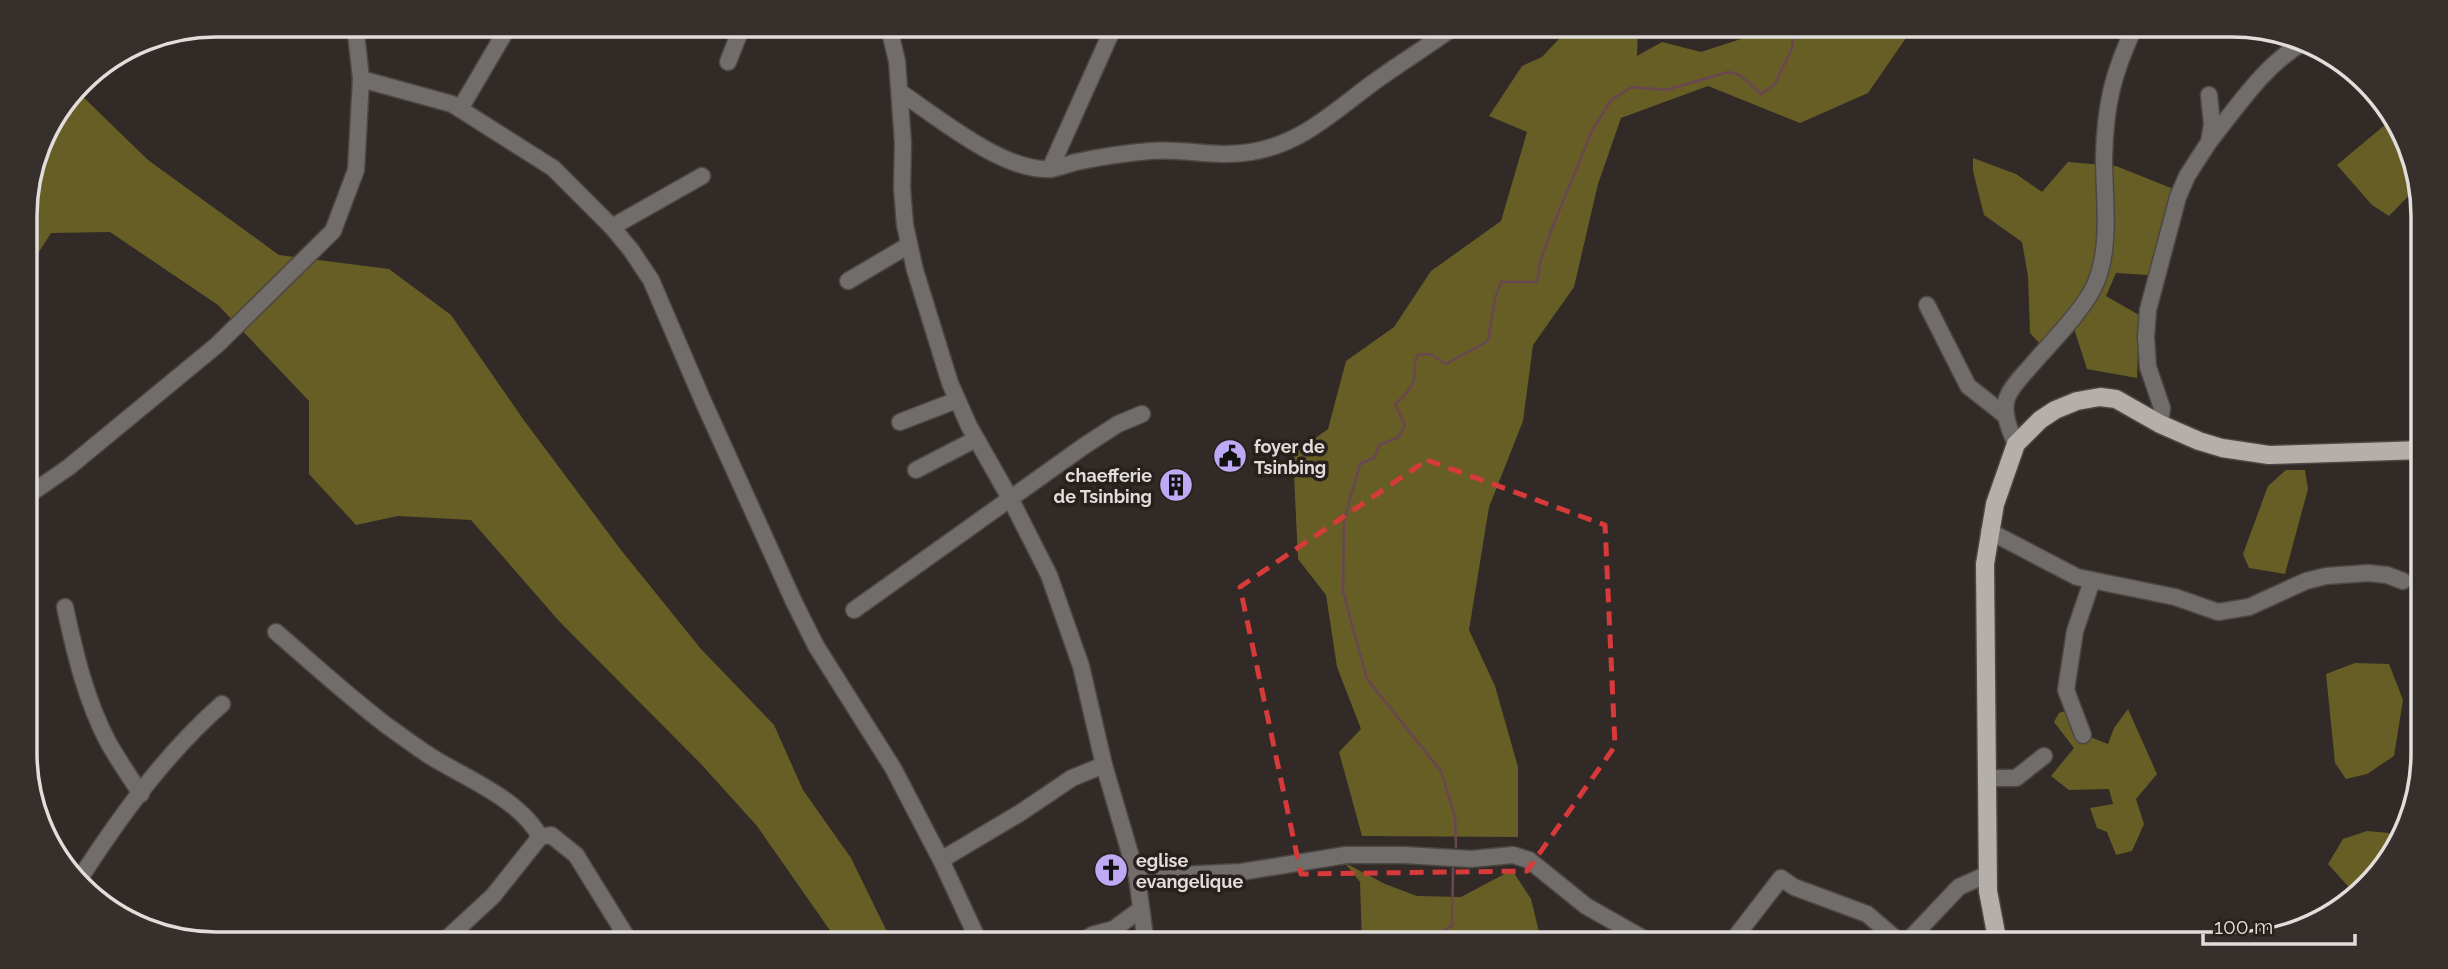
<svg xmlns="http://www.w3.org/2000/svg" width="2448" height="969" font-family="Raleway,sans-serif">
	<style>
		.forest { fill: #675e26 }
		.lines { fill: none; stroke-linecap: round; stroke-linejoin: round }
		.stream { stroke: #694651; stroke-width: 2.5 }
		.minor-casing { stroke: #4d4743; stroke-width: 19 }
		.major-casing { stroke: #4d4743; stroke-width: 21 }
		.minor { stroke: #706d6a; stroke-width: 16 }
		.major { stroke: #b4afa8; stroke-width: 18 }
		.marked { fill: none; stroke: #d73a3a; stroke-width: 5; stroke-dasharray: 14 9; stroke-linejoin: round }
		.labels { text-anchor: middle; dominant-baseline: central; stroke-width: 7; stroke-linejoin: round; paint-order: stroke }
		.poi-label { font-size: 18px; font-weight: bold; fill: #e1ddda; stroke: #27201c; text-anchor: start }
		.rim { fill: none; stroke: #e1ddda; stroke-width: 3.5 }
	</style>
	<rect width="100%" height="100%" fill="#312a26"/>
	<g class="forest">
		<polygon points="1572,25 1638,25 1637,56 1662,42 1701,52 1750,36 1759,25 1915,25 1868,93 1800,123 1708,86 1621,118 1598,184 1574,287 1533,345 1523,421 1489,507 1469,630 1495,686 1518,767 1518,837 1362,836 1339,752 1361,729 1337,667 1326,595 1298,559 1293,454 1328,429 1346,361 1394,327 1431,271 1501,221 1527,132 1489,116 1522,66 1542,57"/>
		<polygon points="76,90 148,160 279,255 389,269 451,315 523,419 621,550 701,649 774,725 803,790 851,858 893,944 835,944 829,929 757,826 701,764 558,620 471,520 398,516 356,525 309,474 309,401 218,305 110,232 51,233 25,274 25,203 44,132"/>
		<polygon points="2392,119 2419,185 2389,216 2372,205 2337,165"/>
		<polygon points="1973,158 2016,174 2042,192 2068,162 2116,166 2176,190 2148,275 2116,273 2106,296 2139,315 2137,378 2087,369 2069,313 2042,346 2030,333 2028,276 2022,242 1984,215 1973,171"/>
		<polygon points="2286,470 2305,470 2308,489 2285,574 2249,568 2243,554 2268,486"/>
		<polygon points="2355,663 2389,664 2403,700 2394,756 2367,774 2346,779 2335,763 2326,674"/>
		<polygon points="2128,709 2157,774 2136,799 2144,824 2132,851 2116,855 2107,832 2097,828 2090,808 2113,804 2109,789 2069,790 2051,776 2074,748 2054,722 2059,713 2066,711 2082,714 2090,737 2108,744 2114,728"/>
		<polygon points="2367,831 2400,834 2356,895 2328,864 2343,839"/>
		<polygon points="1345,863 1385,884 1417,896 1461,897 1512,870 1531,899 1542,944 1362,944 1360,882"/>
	</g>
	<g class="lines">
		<g class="stream">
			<path d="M1456,847l-1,-30 -14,-46 -74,-92 -24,-87 1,-72 16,-56 15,-7 4,-12 20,-8 6,-12 -10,-21c7,-6 17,-15 19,-25 2,-10 -3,-11 4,-24l12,-1 16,10 42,-23 7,-43 6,-16h36l3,-20 12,-34 40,-97 19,-31 21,-13 34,3 62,-18 12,3 21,19 14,-10 17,-36 3,-24"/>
			<polyline points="1426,944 1432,936 1452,926 1453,868"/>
		</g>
		<g class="minor-casing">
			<g id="minor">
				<polyline points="355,24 361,79 452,104 553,168 612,227 631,250 651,280 703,401 794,602 816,646 893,768 941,860 1020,813 1072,778 1104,765"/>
				<polyline points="888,24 897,61 903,143 902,188 905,225 915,270 950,383 969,426 1011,500 1049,575 1081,666 1104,765 1137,877 1146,944"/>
				<polyline points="728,62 743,24"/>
				<path d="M900,92c37,25 104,80 150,77 9,-1 18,-5 26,-7 24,-5 49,-9 74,-11 34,-3 67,7 101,1 49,-8 80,-38 119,-67 28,-21 59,-39 88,-61"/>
				<polyline points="460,109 510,24"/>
				<path d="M2209,142c28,-35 56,-78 95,-100"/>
				<polyline points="1050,169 1115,24"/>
				<polyline points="612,227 702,176"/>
				<polyline points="848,281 909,245"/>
				<polyline points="1927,305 1968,386 2006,416"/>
				<polyline points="900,422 957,400"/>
				<polyline points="2160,424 2162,408 2148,367 2146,337 2148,310 2178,197 2187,176 2209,142 2212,124 2209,95"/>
				<path d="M2016,444c-6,-13 -14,-31 -9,-46 4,-11 14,-21 22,-30 20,-24 57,-59 68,-88 14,-37 7,-83 7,-122 1,-53 9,-86 32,-134"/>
				<polyline points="916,470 976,439"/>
				<polyline points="27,496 69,467 217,345 333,231 356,170 361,79"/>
				<polyline points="1989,531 2077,577 2175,597 2218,612 2249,607 2306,581 2326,576 2368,573 2387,575 2403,581"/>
				<path d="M65,607c10,47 21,93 43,135 10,18 22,35 33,52"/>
				<polyline points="854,610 1084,446 1118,424 1142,414"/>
				<path d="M276,632c36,31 72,64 110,93 14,10 29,21 44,31 35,22 90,43 110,81"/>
				<polyline points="2083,735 2066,690 2075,631 2092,581"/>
				<polyline points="1988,778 2016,778 2044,756"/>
				<polyline points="941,860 980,944"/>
				<polyline points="1137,877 1241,872 1346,855 1404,855 1471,859 1513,855 1529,860 1586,906 1653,944"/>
				<path d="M77,883c41,-64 88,-129 145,-179"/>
				<polyline points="441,944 493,896 540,837 551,835 576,855 631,944"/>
				<polyline points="1079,944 1092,935 1114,929 1141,909"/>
				<polyline points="1730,944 1781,878 1794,887 1867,914 1902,944"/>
				<polyline points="1905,944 1959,887 1988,874"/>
			</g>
		</g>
		<g class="major-casing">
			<polyline id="major" points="1998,944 1988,891 1985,564 1995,504 2016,444 2040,420 2055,410 2077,401 2100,397 2116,399 2160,424 2199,441 2222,448 2269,455 2423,450"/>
		</g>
		<use href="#minor" class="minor"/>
		<use href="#major" class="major"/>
	</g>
	<path class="marked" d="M1427,460l178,65 10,221 -88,125 -226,3 -61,-287z"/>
	<defs>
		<g id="civic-disc" transform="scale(1.75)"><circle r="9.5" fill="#bea9f5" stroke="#27201c"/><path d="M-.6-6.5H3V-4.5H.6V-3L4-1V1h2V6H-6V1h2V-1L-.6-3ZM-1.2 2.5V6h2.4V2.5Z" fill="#111"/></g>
		<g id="building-disc" transform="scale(1.75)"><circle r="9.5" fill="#bea9f5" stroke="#27201c"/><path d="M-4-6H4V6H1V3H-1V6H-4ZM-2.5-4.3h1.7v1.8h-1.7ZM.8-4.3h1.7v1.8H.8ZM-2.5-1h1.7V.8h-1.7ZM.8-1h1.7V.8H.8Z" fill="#111"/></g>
		<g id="church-disc" transform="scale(1.75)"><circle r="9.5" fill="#bea9f5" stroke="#27201c"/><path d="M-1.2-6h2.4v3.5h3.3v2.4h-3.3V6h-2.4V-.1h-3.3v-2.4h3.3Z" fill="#111"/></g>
	</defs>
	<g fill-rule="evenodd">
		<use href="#civic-disc" x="1230" y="456"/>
		<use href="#building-disc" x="1176" y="485"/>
		<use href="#church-disc" x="1111" y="870"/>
	</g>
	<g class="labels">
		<g class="poi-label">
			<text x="1254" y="446">foyer de<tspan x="1254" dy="21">Tsinbing</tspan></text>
			<text x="1152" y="475" text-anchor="end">chaefferie<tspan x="1152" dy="21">de Tsinbing</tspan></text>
			<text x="1136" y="860">eglise<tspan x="1136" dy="21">evangelique</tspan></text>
		</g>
	</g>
	<path d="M0 0H2448V969H0ZM216 37H2232A179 179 0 0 1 2411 216V753A179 179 0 0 1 2232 932H216A179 179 0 0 1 37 753V216A179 179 0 0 1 216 37Z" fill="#362f2b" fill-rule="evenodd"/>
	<path class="rim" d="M216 37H2232A179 179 0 0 1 2411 216V753A179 179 0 0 1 2232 932H216A179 179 0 0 1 37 753V216A179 179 0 0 1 216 37Z"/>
	<path d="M2203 934v10h152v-10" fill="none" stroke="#e1ddda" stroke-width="3.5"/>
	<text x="2214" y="934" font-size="21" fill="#e1ddda" stroke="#27201c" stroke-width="5" paint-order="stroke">100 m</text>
</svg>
